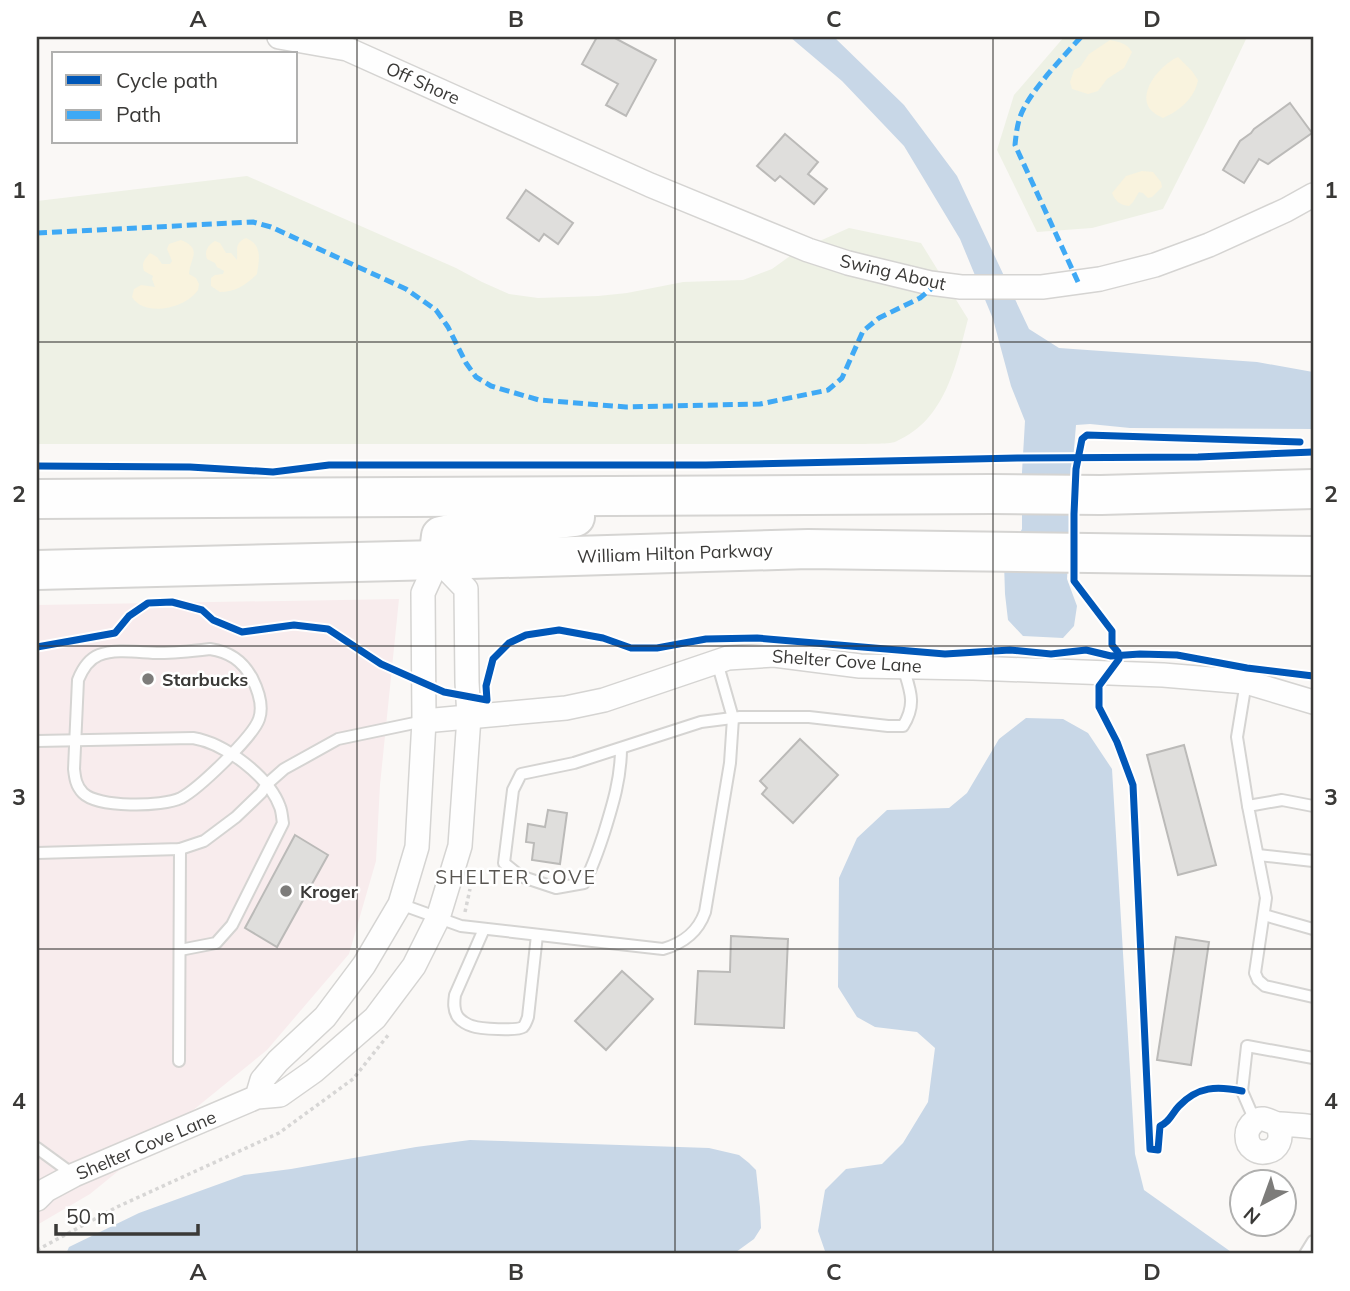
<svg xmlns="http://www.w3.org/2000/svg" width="1350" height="1291" font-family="Mulish,sans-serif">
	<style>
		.commercial { fill: #f8eced }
		.green { fill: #eef1e5 }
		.sand { fill: #f9f3de }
		.water { fill: #c8d7e7 }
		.building { fill: #dfdedc; stroke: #bbbab8; stroke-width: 2 }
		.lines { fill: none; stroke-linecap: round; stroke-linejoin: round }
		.lane-casing { stroke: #d5d4d2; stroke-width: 14 }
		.street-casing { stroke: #d5d4d2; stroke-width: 26 }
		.highway-casing { stroke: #d5d4d2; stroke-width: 42 }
		.path { stroke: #d7d6d5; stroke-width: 3.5; stroke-dasharray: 3.5 3.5; stroke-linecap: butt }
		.lane { stroke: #fefefe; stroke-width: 10 }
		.street { stroke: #fefefe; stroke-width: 23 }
		.highway { stroke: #fefefe; stroke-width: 38 }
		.quiet { stroke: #3fa9f5; stroke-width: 5; stroke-dasharray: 10 5; stroke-linecap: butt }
		.cycleway-casing { stroke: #fff; stroke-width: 11 }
		.cycleway { stroke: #0057b8; stroke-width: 7 }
		.grid { fill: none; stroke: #3a3937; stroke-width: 2; stroke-opacity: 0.55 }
		.poi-dot { fill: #7d7c7a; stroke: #fff; stroke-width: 2.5 }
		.labels { text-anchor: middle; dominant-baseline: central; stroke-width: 5; stroke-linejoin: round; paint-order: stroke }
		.street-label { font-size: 18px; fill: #3a3937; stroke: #fff }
		.poi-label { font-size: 18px; font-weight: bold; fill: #3a3937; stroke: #fff; text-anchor: start }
		.neighbourhood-label { font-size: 19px; letter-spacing: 2px; fill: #585551; stroke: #fff }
		.neatline { fill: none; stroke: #3a3937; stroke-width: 2.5 }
		.grid-label { font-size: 23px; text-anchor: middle; font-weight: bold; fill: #3a3937 }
	</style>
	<rect width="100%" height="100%" fill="#faf8f6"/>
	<polygon class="commercial" points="399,599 380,785 376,861 349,954 267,1050 90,1194 37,1225 37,605"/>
	<g class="green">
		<polygon points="1064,37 1247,37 1205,126 1163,209 1092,228 1037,232 997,150 1014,95"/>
		<path d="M247,176l209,92 26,14 27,12 29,4 60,-2 29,-3 56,-11 60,-2 29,-11 25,-18 52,-23 72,15 47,76c-12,46 -22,100 -71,122 -8,4 -22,2 -32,3h-828v-243z"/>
	</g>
	<g class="sand">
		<path d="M1110,40c9,2 17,3 22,12l-8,16 -17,11 -9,12 -10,3 -16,-5 -2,-7 4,-12 6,-3 9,-13z"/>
		<path d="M1178,57l14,14 6,9c-3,18 -19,31 -35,38 -3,-2 -7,-3 -10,-6 -19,-17 8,-48 25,-55z"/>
		<path d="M1142,171l11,1 8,10 1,5 -10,10 -4,1 -5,-5 -4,-1 -6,10 -4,4c-9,-1 -14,-5 -17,-13l14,-17z"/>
		<path d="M246,238c17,7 13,22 11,36 -11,11 -22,18 -37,18l-9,-6v-8l4,-3 8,-1 1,-3 -7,-4 -2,-4 -8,-4c-3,-8 1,-14 8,-18l5,2 6,10h5l6,7c1,-10 -3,-17 9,-22z"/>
		<path d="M181,240c22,9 9,18 8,34l7,4 3,6 -1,6c-12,18 -53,28 -66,7l2,-8 7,-4 14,2 -3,-8 1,-3 -9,-5c-3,-8 1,-12 6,-18l7,4 5,7h8l2,-3 -5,-12 2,-5z"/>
	</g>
	<g class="water">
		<polygon points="790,37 834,37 904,105 957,176 1029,329 1059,348 1257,362 1313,372 1313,429 1130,428 1090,424 1076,425 1072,473 1067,579 1077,606 1074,626 1063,638 1023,636 1008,620 1005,594 1004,563 1022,529 1022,472 1025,421 1011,386 993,319 960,239 904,146 842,81"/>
		<polygon points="1026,718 1063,719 1088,733 1112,769 1135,1154 1144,1190 1234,1254 826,1254 818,1231 825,1190 846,1169 882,1164 903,1143 928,1102 935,1048 917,1032 875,1027 857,1017 838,987 839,878 857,838 887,810 949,808 967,793 999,739"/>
		<polygon points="470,1140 709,1148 739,1155 749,1163 756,1170 760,1207 761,1228 754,1239 736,1252 711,1254 66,1254 69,1247 139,1213 244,1175 291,1169 416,1147"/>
	</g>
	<g class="building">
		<polygon points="597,37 613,37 656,60 626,116 606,105 618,84 582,64"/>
		<polygon points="1290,103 1312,133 1268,164 1259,159 1244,183 1223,170 1240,141 1251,133 1254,129"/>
		<polygon points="785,134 818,162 808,174 827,189 814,204 780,176 775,181 757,166"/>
		<polygon points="526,190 573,223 558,244 544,234 539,241 507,218"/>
		<polygon points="800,739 838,775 793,823 762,794 767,788 760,781"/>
		<polygon points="1184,745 1216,865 1178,875 1147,755"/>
		<polygon points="548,810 567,813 560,864 532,860 534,843 526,842 528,824 545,827"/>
		<polygon points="295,835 328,855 277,947 245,928"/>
		<polygon points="731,936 788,939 784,1028 695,1024 698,971 730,972"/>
		<polygon points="1176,937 1209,942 1191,1065 1157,1060"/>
		<polygon points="622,971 653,999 606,1050 575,1021"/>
	</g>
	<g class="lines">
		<g class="lane-casing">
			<g id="lane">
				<path d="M210,649c19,3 32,11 42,29 6,12 12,27 7,41 -6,18 -61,70 -78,79 -19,9 -83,10 -98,-5 -7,-7 -8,-15 -9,-24l4,-89c4,-10 11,-21 21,-25 18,-7 42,-2 61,-2 16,0 33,-2 50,-4z"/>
				<polyline points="1246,682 1237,737 1248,806"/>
				<path d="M37,741l156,-3c31,5 76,38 87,69 2,5 2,11 3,16l-51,102 -16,18 -36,7"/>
				<path d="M621,748c0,30 -8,56 -17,85 -6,18 -11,34 -20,50l-28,5 -36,-12 -16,-13 9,-73 8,-16 53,-11 127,-41 39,-5h69l79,9h15c14,-22 7,-36 0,-59"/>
				<polyline points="1313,806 1282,800 1248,806 1266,898 1255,973 1258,980 1265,986 1313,997"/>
				<polyline points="37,853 180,849 204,841 236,817 261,793 267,784 284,769 338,739 424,721"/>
				<polyline points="1258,855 1313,861"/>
				<path d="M400,904l61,22 202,23c21,-6 35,-17 42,-37l25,-149 3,-45 -16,-56"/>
				<polyline points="1264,915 1313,929"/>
				<path d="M484,929l-29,66c-1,7 -2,15 3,22 3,4 10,8 14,9 8,3 45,5 51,1 2,-2 4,-7 5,-10l9,-82"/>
				<polyline points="179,1061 180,849"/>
				<polyline points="1255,1121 1242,1091 1247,1046 1313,1058"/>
				<polyline points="37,1148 74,1175"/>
				<polyline points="1305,1254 1313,1241"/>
			</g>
		</g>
		<g class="street-casing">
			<g id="street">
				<polyline points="279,37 347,49 650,185 808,250 848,263 930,283 961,287 1042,287 1100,279 1155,265 1209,245 1286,210 1313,195"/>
				<polyline points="424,721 566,708 604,700 728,658 774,655 860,666 973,668 1163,675 1246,682 1313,702"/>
				<path d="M1277,1124c15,32 -31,38 -30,11 0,-6 3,-10 8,-14 10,-6 16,3 25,3 11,1 22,1 33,3"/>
				<polyline points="37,1199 46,1190 74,1175 257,1097 280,1095 314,1071 375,1018 414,966 438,918 460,846 469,717 467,682 466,589 438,560 423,593 424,721 417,847 400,904 364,965 325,1017 278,1061 262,1080 257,1097"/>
			</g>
		</g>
		<g class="highway-casing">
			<g id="highway">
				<polyline points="37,499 992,494 1101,495 1313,489"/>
				<polyline points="438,560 441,536 472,529 575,517"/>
				<polyline points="37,570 438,560 808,549 1313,556"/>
			</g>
		</g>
		<g class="path">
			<polyline points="465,912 470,889"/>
			<polyline points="37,1250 117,1207 279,1133 353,1079 389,1034"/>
		</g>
		<use href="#lane" class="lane"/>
		<use href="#street" class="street"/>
		<use href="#highway" class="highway"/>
		<g class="quiet">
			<polyline points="37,233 253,222 271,227 406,289 436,310 448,327 466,363 476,377 491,386 539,400 626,407 760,404 828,390 842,378 863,331 879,318 920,298 937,284"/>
			<path d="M1078,282l-63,-137c1,-10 2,-19 5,-28 8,-24 44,-61 61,-80"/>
		</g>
		<g class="cycleway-casing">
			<g id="cycleway">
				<polyline points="37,466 190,467 273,472 329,465 706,465 1017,458 1198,457 1313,452"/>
				<polyline points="37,647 115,633 129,616 148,603 172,602 202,610 213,620 242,632 294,625 328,629 381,664 444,692 487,700 486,686 493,659 509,643 526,635 559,630 603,638 631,648 657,648 706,639 757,638 945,654 1010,650 1051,654 1086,650 1111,656 1140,654 1177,655 1247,668 1313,676"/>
				<path d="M1242,1091c-25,-5 -44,-5 -63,15 -7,7 -9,16 -19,20l-2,24 -8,-1 -17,-364 -16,-43 -18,-35v-21l20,-27 -1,-7 -6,-7v-14l-38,-50v-67l2,-45 6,-30 5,-4 213,7"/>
			</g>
		</g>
		<use href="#cycleway" class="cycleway"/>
	</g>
	<path class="grid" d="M357,37v1217M675,37v1217M993,37v1217M37,342h1276M37,646h1276M37,949h1276"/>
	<g class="poi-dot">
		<circle cx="148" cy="679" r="7"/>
		<circle cx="286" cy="891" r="7"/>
	</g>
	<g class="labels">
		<g class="street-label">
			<text transform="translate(423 83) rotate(24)">Off Shore</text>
			<text transform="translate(893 272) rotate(13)">Swing About</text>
			<text transform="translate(675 553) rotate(-2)">William Hilton Parkway</text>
			<text transform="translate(847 661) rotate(4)">Shelter Cove Lane</text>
			<text transform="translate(146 1145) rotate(-23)">Shelter Cove Lane</text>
		</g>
		<g class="poi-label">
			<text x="162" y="679">Starbucks</text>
			<text x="300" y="891">Kroger</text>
		</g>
		<g class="neighbourhood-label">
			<text x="516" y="877">SHELTER COVE</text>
		</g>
	</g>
	<rect width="1350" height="1291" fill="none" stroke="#ffffff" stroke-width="77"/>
	<rect x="52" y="52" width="245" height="91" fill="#ffffff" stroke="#b0b0af" stroke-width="2"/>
	<rect x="66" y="75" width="35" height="10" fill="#0057b8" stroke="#b0b0af" stroke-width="2"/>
	<text x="116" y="88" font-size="21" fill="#3a3937">Cycle path</text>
	<rect x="66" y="110" width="35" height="10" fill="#3fa9f5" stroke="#b0b0af" stroke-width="2"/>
	<text x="116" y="122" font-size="21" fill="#3a3937">Path</text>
	<g transform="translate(1263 1203) rotate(221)"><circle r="33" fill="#ffffff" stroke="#b0b0af" stroke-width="2"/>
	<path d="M0-5L12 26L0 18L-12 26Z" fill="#7d7c7a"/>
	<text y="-10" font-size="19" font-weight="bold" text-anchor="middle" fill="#3a3937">N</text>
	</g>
	<path d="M56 1224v10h142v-10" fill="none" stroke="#3a3937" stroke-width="3.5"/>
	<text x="66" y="1224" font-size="21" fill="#3a3937" stroke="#ffffff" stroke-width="5" paint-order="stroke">50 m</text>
	<rect x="38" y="38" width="1274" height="1214" class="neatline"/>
	<g class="grid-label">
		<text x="198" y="27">A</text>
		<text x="516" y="27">B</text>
		<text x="834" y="27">C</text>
		<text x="1152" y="27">D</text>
		<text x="19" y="198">1</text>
		<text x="1331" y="198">1</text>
		<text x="19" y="502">2</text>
		<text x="1331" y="502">2</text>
		<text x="19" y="805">3</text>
		<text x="1331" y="805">3</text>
		<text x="19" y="1109">4</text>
		<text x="1331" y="1109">4</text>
		<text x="198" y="1280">A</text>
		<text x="516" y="1280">B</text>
		<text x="834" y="1280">C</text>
		<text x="1152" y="1280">D</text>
	</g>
</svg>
